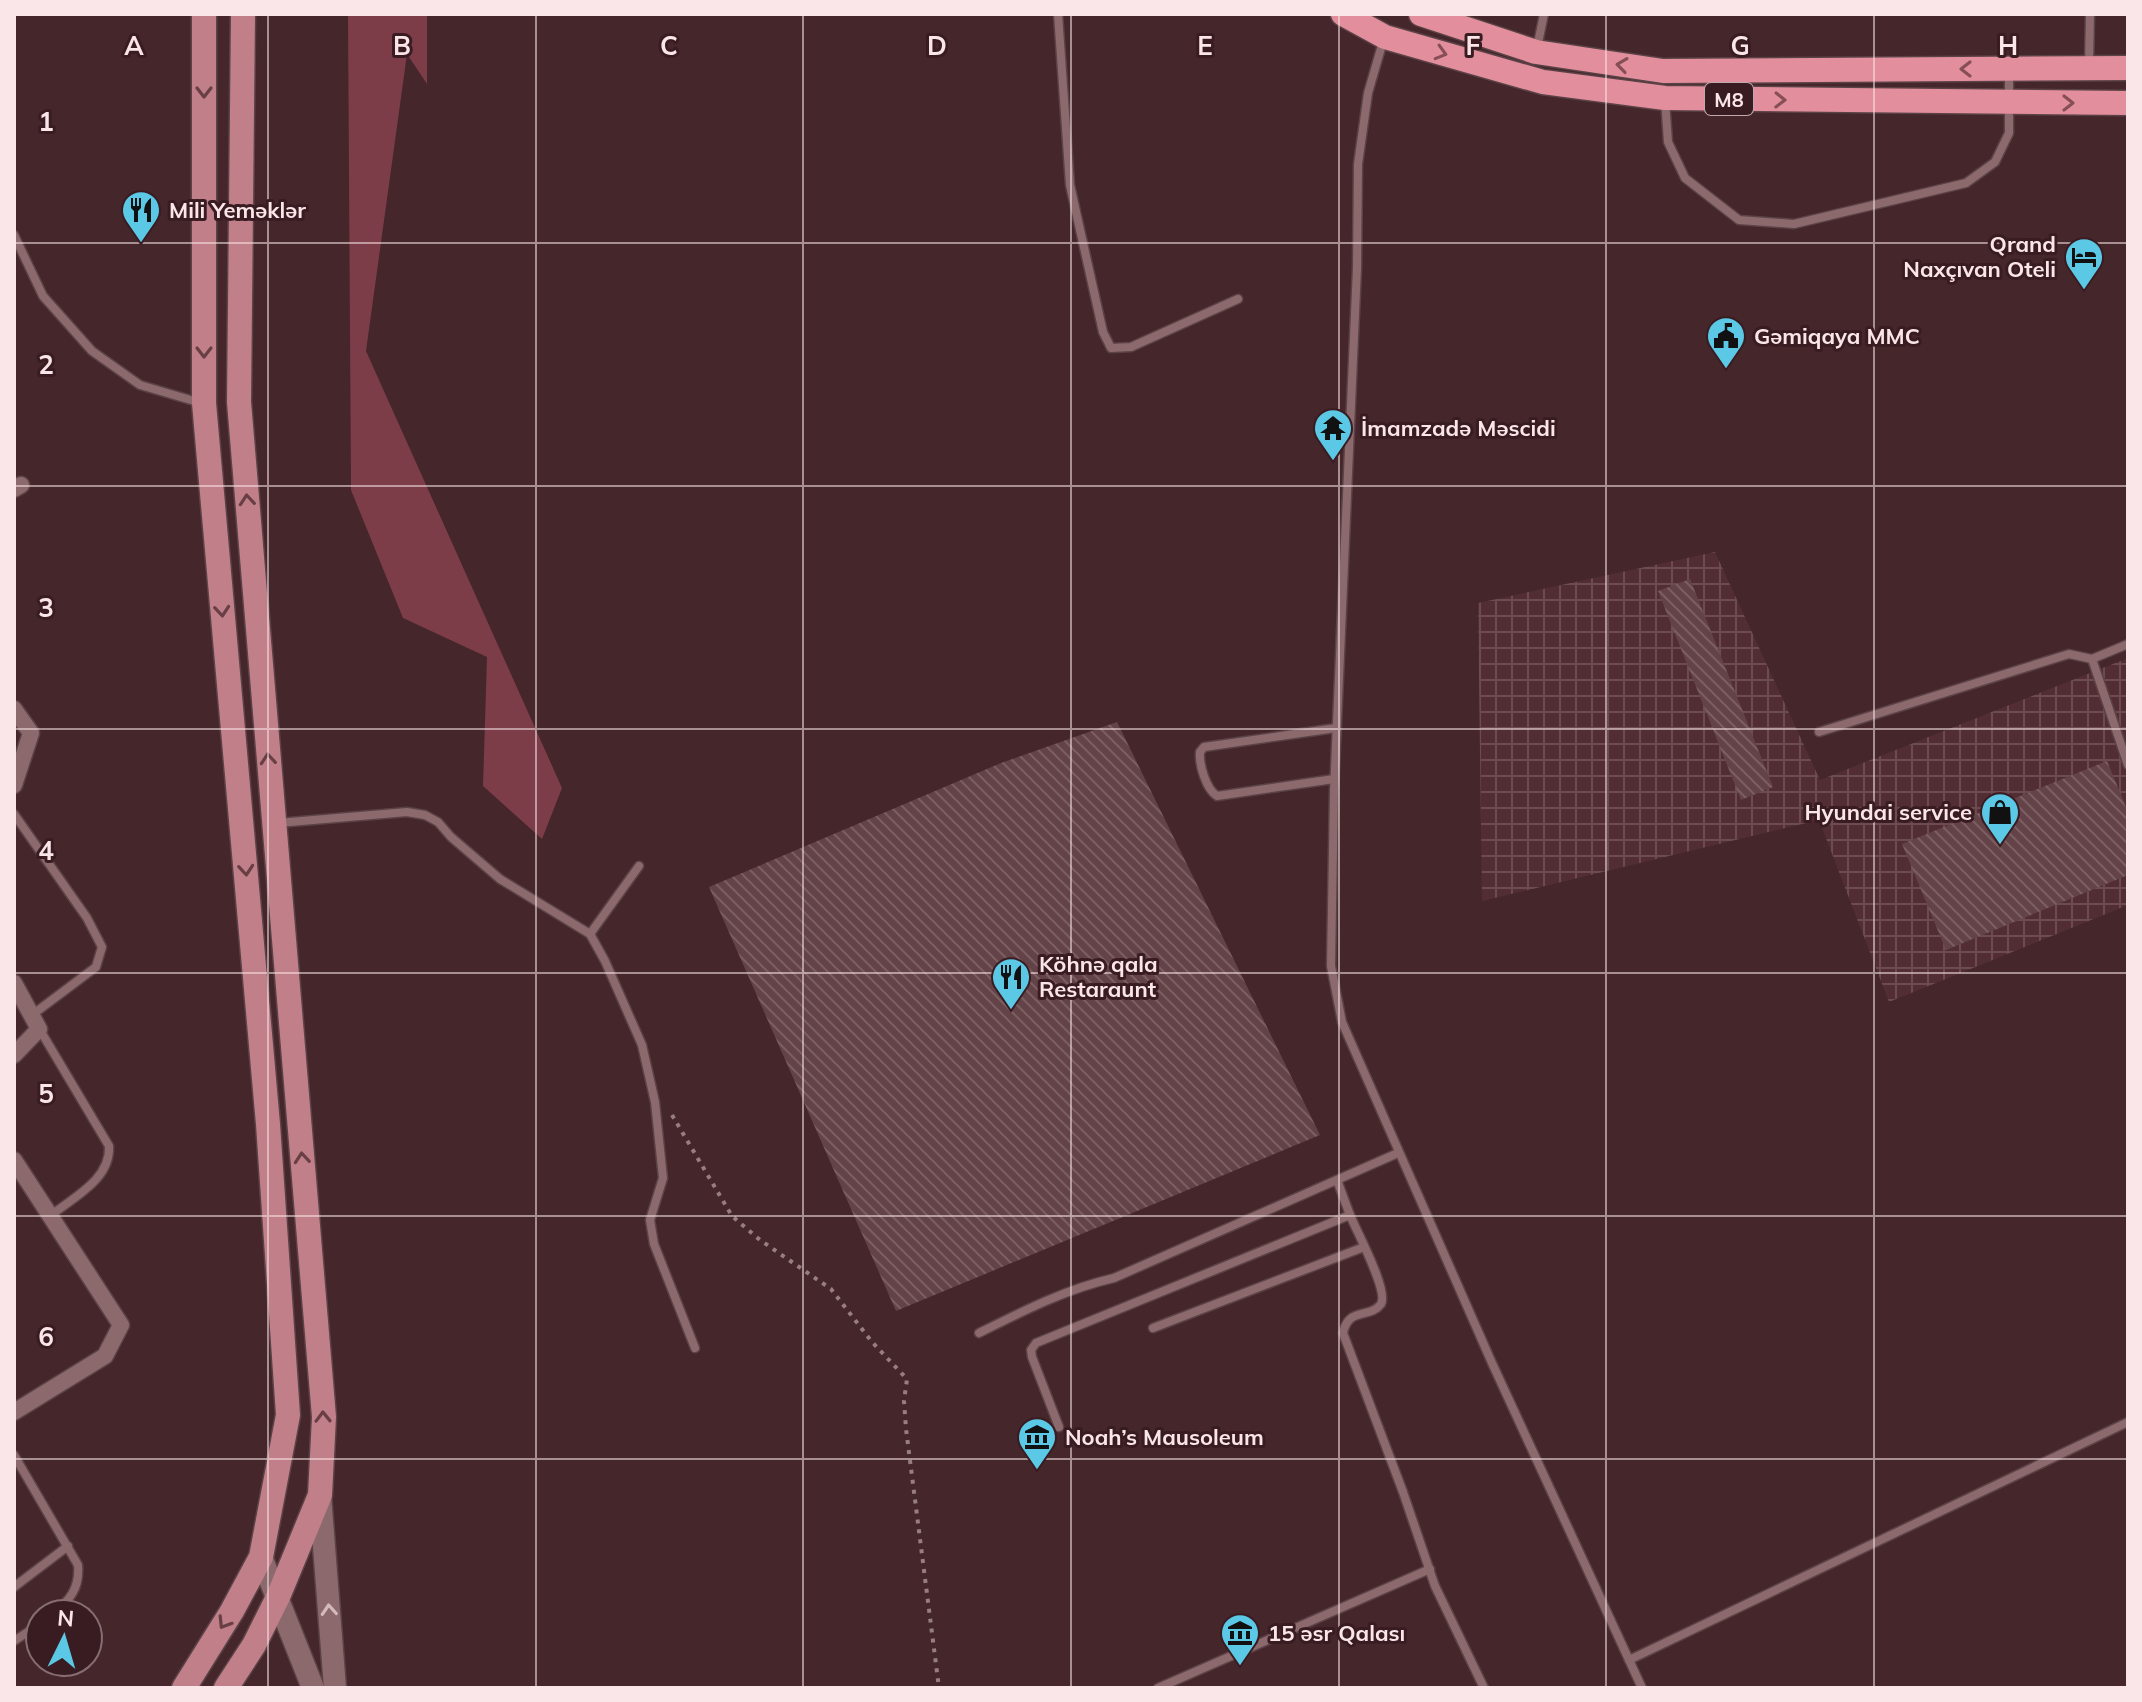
<svg xmlns="http://www.w3.org/2000/svg" width="2142" height="1702" font-family="Mulish,sans-serif">
	<style>
		.industrial { fill: url(#industrial-grid) }
		.green { fill: #7c3d49 }
		.building { fill: url(#building-back-hatch) }
		.lines { fill: none; stroke-linecap: round; stroke-linejoin: round }
		.lane-casing { stroke: #5b4246; stroke-width: 11 }
		.street-casing { stroke: #5b4246; stroke-width: 19 }
		.secondary-casing { stroke: #5b4246; stroke-width: 25 }
		.primary-casing { stroke: #5b4246; stroke-width: 27 }
		.highway-casing { stroke: #5b4246; stroke-width: 27 }
		.path { stroke: #977e81; stroke-width: 4; stroke-dasharray: 4 6; stroke-linecap: butt }
		.lane { stroke: #8c696d; stroke-width: 8 }
		.street { stroke: #8c696d; stroke-width: 16 }
		.secondary { stroke: #8c696d; stroke-width: 22 }
		.primary { stroke: #c07f89; stroke-width: 24 }
		.highway { stroke: #e38e9c; stroke-width: 24 }
		.oneway { stroke: #864f58 }
		.oneway2 { stroke: #683f45 }
		.oneway3 { stroke: #d4babd }
		.grid { fill: none; stroke: #fae6e8; stroke-width: 2; stroke-opacity: 0.55 }
		.labels { text-anchor: middle; dominant-baseline: central; stroke-width: 6; stroke-linejoin: round; paint-order: stroke }
		.shield { fill: #391c21; stroke: #c0a9ac; stroke-width: 2 }
		.shield-label { font-size: 20px; font-weight: bold; fill: #fae6e8 }
		.poi-label { font-size: 22px; font-weight: bold; fill: #fae6e8; stroke: #391c21; text-anchor: start }
		.grid-label { font-size: 26px; text-anchor: middle; font-weight: bold; fill: #fae6e8; stroke: #391c21; stroke-width: 6; stroke-linejoin: round; paint-order: stroke }
	</style>
	<defs>
		<pattern id="industrial-grid" width="8" height="8" patternUnits="userSpaceOnUse" patternTransform="scale(2)"><rect width="8" height="8" fill="#522e34"/><path d="M0 4h8M4 0v8" fill="none" stroke="#6c4c51"/></pattern>
		<pattern id="building-back-hatch" width="6" height="6" patternUnits="userSpaceOnUse" patternTransform="scale(2)"><rect width="6" height="6" fill="#644348"/><path d="M-1 5l2 2M0 0l6 6M5-1l2 2" fill="none" stroke="#7b5e62"/></pattern>
	</defs>
	<rect width="100%" height="100%" fill="#44262b"/>
	<polygon class="industrial" points="1715,552 1820,780 2128,658 2128,905 1889,1002 1819,820 1482,901 1478,603"/>
	<polygon class="green" points="348,14 427,14 427,84 407,54 366,351 562,788 542,839 483,786 487,657 403,618 351,490"/>
	<g class="building">
		<polygon points="1690,579 1773,787 1741,800 1658,591"/>
		<polygon points="1117,722 1320,1135 896,1311 709,887 1001,763"/>
		<polygon points="2107,761 2128,812 2128,875 1946,950 1902,844"/>
	</g>
	<g class="lines">
		<g class="lane-casing">
			<g id="lane">
				<polyline points="1058,14 1070,185 1103,332 1111,348 1131,347 1238,299"/>
				<polyline points="1384,38 1368,93 1358,164 1357,268 1334,791 1331,966 1342,1022 1492,1363 1642,1688"/>
				<polyline points="1537,48 1544,14"/>
				<polyline points="2089,65 2090,14"/>
				<polyline points="1665,100 1668,142 1685,178 1739,220 1794,224 1966,183 1995,162 2009,133 2009,72"/>
				<polyline points="14,235 43,296 92,351 140,385 201,403"/>
				<polyline points="2092,659 2128,765"/>
				<polyline points="1819,732 2069,654 2092,659 2128,644"/>
				<path d="M1334,779l-117,17c-11,-7 -18,-31 -17,-44l4,-5 132,-19"/>
				<polyline points="14,814 87,918 102,947 96,967 32,1015"/>
				<polyline points="278,823 407,812 425,815 438,822 451,837 500,879 590,934 605,961 642,1045 655,1102 663,1178 650,1220 654,1244 695,1348"/>
				<polyline points="590,934 639,866"/>
				<path d="M40,1030l69,116c2,33 -35,51 -59,70"/>
				<path d="M1350,1215c6,15 39,76 31,89 -11,15 -32,2 -38,29l60,159 32,94 49,102"/>
				<polyline points="1153,1328 1364,1247"/>
				<path d="M979,1333c44,-22 87,-44 135,-55l284,-125"/>
				<polyline points="1059,1427 1032,1357 1031,1350 1036,1343 1350,1215 1337,1180"/>
				<path d="M14,1455l64,110c2,23 -8,35 -25,49"/>
				<polyline points="14,1587 68,1546"/>
				<polyline points="14,1641 40,1624"/>
				<polyline points="1629,1660 2128,1422"/>
				<polyline points="1158,1688 1430,1569"/>
			</g>
		</g>
		<g class="street-casing">
			<g id="street">
				<polyline points="14,489 21,485"/>
				<polyline points="14,709 31,733 14,785"/>
				<polyline points="14,983 39,1029 14,1055"/>
				<polyline points="14,1160 121,1325 105,1356 14,1412"/>
			</g>
		</g>
		<g class="secondary-casing">
			<g id="secondary">
				<polyline points="320,1495 335,1688"/>
				<polyline points="261,1557 313,1688"/>
			</g>
		</g>
		<g class="primary-casing">
			<g id="primary">
				<polyline points="184,1688 232,1611 261,1557 288,1415 268,1124 204,403 204,14"/>
				<polyline points="226,1688 254,1645 278,1597 320,1495 324,1417 239,402 243,14"/>
			</g>
		</g>
		<g class="highway-casing">
			<g id="highway">
				<polyline points="1343,14 1385,37 1543,82 1665,98 2128,103"/>
				<polyline points="1421,14 1536,52 1663,71 2128,68"/>
			</g>
		</g>
		<polyline class="path" points="672,1115 732,1216 760,1240 831,1289 872,1342 907,1379 904,1401 906,1429 939,1688"/>
		<use href="#lane" class="lane"/>
		<use href="#street" class="street"/>
		<use href="#secondary" class="secondary"/>
		<use href="#primary" class="primary"/>
		<use href="#highway" class="highway"/>
	</g>
	<defs><path id="oneway-chevron" d="M-2-3.5L2.5 0L-2 3.5" fill="none" stroke-width="1.6" stroke-linecap="round" stroke-linejoin="round" transform="scale(2)"/></defs>
	<g class="oneway">
		<use href="#oneway-chevron" transform="translate(1441 53) rotate(16)"/>
		<use href="#oneway-chevron" transform="translate(1622 65) rotate(-172)"/>
		<use href="#oneway-chevron" transform="translate(1966 69) rotate(180)"/>
		<use href="#oneway-chevron" transform="translate(1780 100) rotate(1)"/>
		<use href="#oneway-chevron" transform="translate(2068 103)"/>
	</g>
	<g class="oneway2">
		<use href="#oneway-chevron" transform="translate(204 92) rotate(90)"/>
		<use href="#oneway-chevron" transform="translate(204 352) rotate(90)"/>
		<use href="#oneway-chevron" transform="translate(247 500) rotate(-95)"/>
		<use href="#oneway-chevron" transform="translate(222 611) rotate(85)"/>
		<use href="#oneway-chevron" transform="translate(268 759) rotate(-95)"/>
		<use href="#oneway-chevron" transform="translate(246 870) rotate(85)"/>
		<use href="#oneway-chevron" transform="translate(302 1158) rotate(-95)"/>
		<use href="#oneway-chevron" transform="translate(323 1417) rotate(-91)"/>
		<use href="#oneway-chevron" transform="translate(224 1623) rotate(122)"/>
	</g>
	<use class="oneway3" href="#oneway-chevron" transform="translate(329 1610) rotate(-94)"/>
	<path class="grid" d="M268,14v1674M536,14v1674M803,14v1674M1071,14v1674M1339,14v1674M1606,14v1674M1874,14v1674M14,243h2114M14,486h2114M14,729h2114M14,973h2114M14,1216h2114M14,1459h2114"/>
	<defs>
		<g id="restaurant-pin" transform="scale(2)"><path d="M0 17L-7.5 6A9.5 9.5 0 1 1 7.5 6Z" fill="#5bc8e6" stroke="#391c21"/><path d="M-5-6h1v4h1v-4h1v4h1v-4h1v5L-1.5 .5V6h-2V.5L-5-1ZM5-6V6H3V1.5H1.5Q1.5-4 5-6Z" fill="#111"/></g>
		<g id="hotel-pin" transform="scale(2)"><path d="M0 17L-7.5 6A9.5 9.5 0 1 1 7.5 6Z" fill="#5bc8e6" stroke="#391c21"/><path d="M-6-4.5h1.5V1H6V5H4.5V3h-9V5H-6ZM-4 0a1.8 1.8 0 1 1 3.6 0ZM.5 0V-2.5h3Q6-2.5 6 0Z" fill="#111"/></g>
		<g id="civic-pin" transform="scale(2)"><path d="M0 17L-7.5 6A9.5 9.5 0 1 1 7.5 6Z" fill="#5bc8e6" stroke="#391c21"/><path d="M-.6-6.5H3V-4.5H.6V-3L4-1V1h2V6H-6V1h2V-1L-.6-3ZM-1.2 2.5V6h2.4V2.5Z" fill="#111"/></g>
		<g id="temple-pin" transform="scale(2)"><path d="M0 17L-7.5 6A9.5 9.5 0 1 1 7.5 6Z" fill="#5bc8e6" stroke="#391c21"/><path d="M0-6L5-2H3V0L6.5 2.5H4V6H1.5V3h-3V6H-4V2.5H-6.5L-3 0V-2H-5Z" fill="#111"/></g>
		<g id="shop-pin" transform="scale(2)"><path d="M0 17L-7.5 6A9.5 9.5 0 1 1 7.5 6Z" fill="#5bc8e6" stroke="#391c21"/><path d="M-5-2.5h2.3a2.7 3.5 0 0 1 5.4 0H5L5.5 6h-11ZM-1.5-2.5h3a1.5 2.3 0 0 0-3 0Z" fill="#111"/></g>
		<g id="museum-pin" transform="scale(2)"><path d="M0 17L-7.5 6A9.5 9.5 0 1 1 7.5 6Z" fill="#5bc8e6" stroke="#391c21"/><path d="M0-6L6-3V-2H-6V-3ZM-5-1h2V3h-2ZM-1-1h2V3h-2ZM3-1h2V3H3ZM-6 4H6V6H-6Z" fill="#111"/></g>
	</defs>
	<g fill-rule="evenodd">
		<use href="#restaurant-pin" x="141" y="210"/>
		<use href="#hotel-pin" x="2084" y="257"/>
		<use href="#civic-pin" x="1726" y="336"/>
		<use href="#temple-pin" x="1333" y="428"/>
		<use href="#shop-pin" x="2000" y="812"/>
		<use href="#restaurant-pin" x="1011" y="977"/>
		<use href="#museum-pin" x="1037" y="1437"/>
		<use href="#museum-pin" x="1240" y="1633"/>
	</g>
	<g class="labels">
		<rect class="shield" x="1705" y="83" width="48" height="32" rx="6"/>
		<g class="shield-label">
			<text x="1729" y="99">M8</text>
		</g>
		<g class="poi-label">
			<text x="169" y="210">Mili Yeməklər</text>
			<text x="2056" y="244" text-anchor="end">Qrand<tspan x="2056" dy="25">Naxçıvan Oteli</tspan></text>
			<text x="1754" y="336">Gəmiqaya MMC</text>
			<text x="1361" y="428">İmamzadə Məscidi</text>
			<text x="1972" y="812" text-anchor="end">Hyundai service</text>
			<text x="1039" y="964">Köhnə qala<tspan x="1039" dy="25">Restaraunt</tspan></text>
			<text x="1065" y="1437">Noah’s Mausoleum</text>
			<text x="1268" y="1633">15 əsr Qalası</text>
		</g>
	</g>
	<g class="grid-label">
		<text x="134" y="55">A</text>
		<text x="402" y="55">B</text>
		<text x="669" y="55">C</text>
		<text x="937" y="55">D</text>
		<text x="1205" y="55">E</text>
		<text x="1473" y="55">F</text>
		<text x="1740" y="55">G</text>
		<text x="2008" y="55">H</text>
		<text x="46" y="131">1</text>
		<text x="46" y="374">2</text>
		<text x="46" y="617">3</text>
		<text x="46" y="860">4</text>
		<text x="46" y="1103">5</text>
		<text x="46" y="1346">6</text>
	</g>
	<rect width="2142" height="1702" fill="none" stroke="#fae6e8" stroke-width="32"/>
	<g transform="translate(64 1638) rotate(5)"><circle r="38" fill="#391c21" stroke="#866d71" stroke-width="2"/>
	<path d="M0-6L14 30L0 20L-14 30Z" fill="#5bc8e6"/>
	<text y="-12" font-size="22" font-weight="bold" text-anchor="middle" fill="#fae6e8">N</text>
	</g>
</svg>
